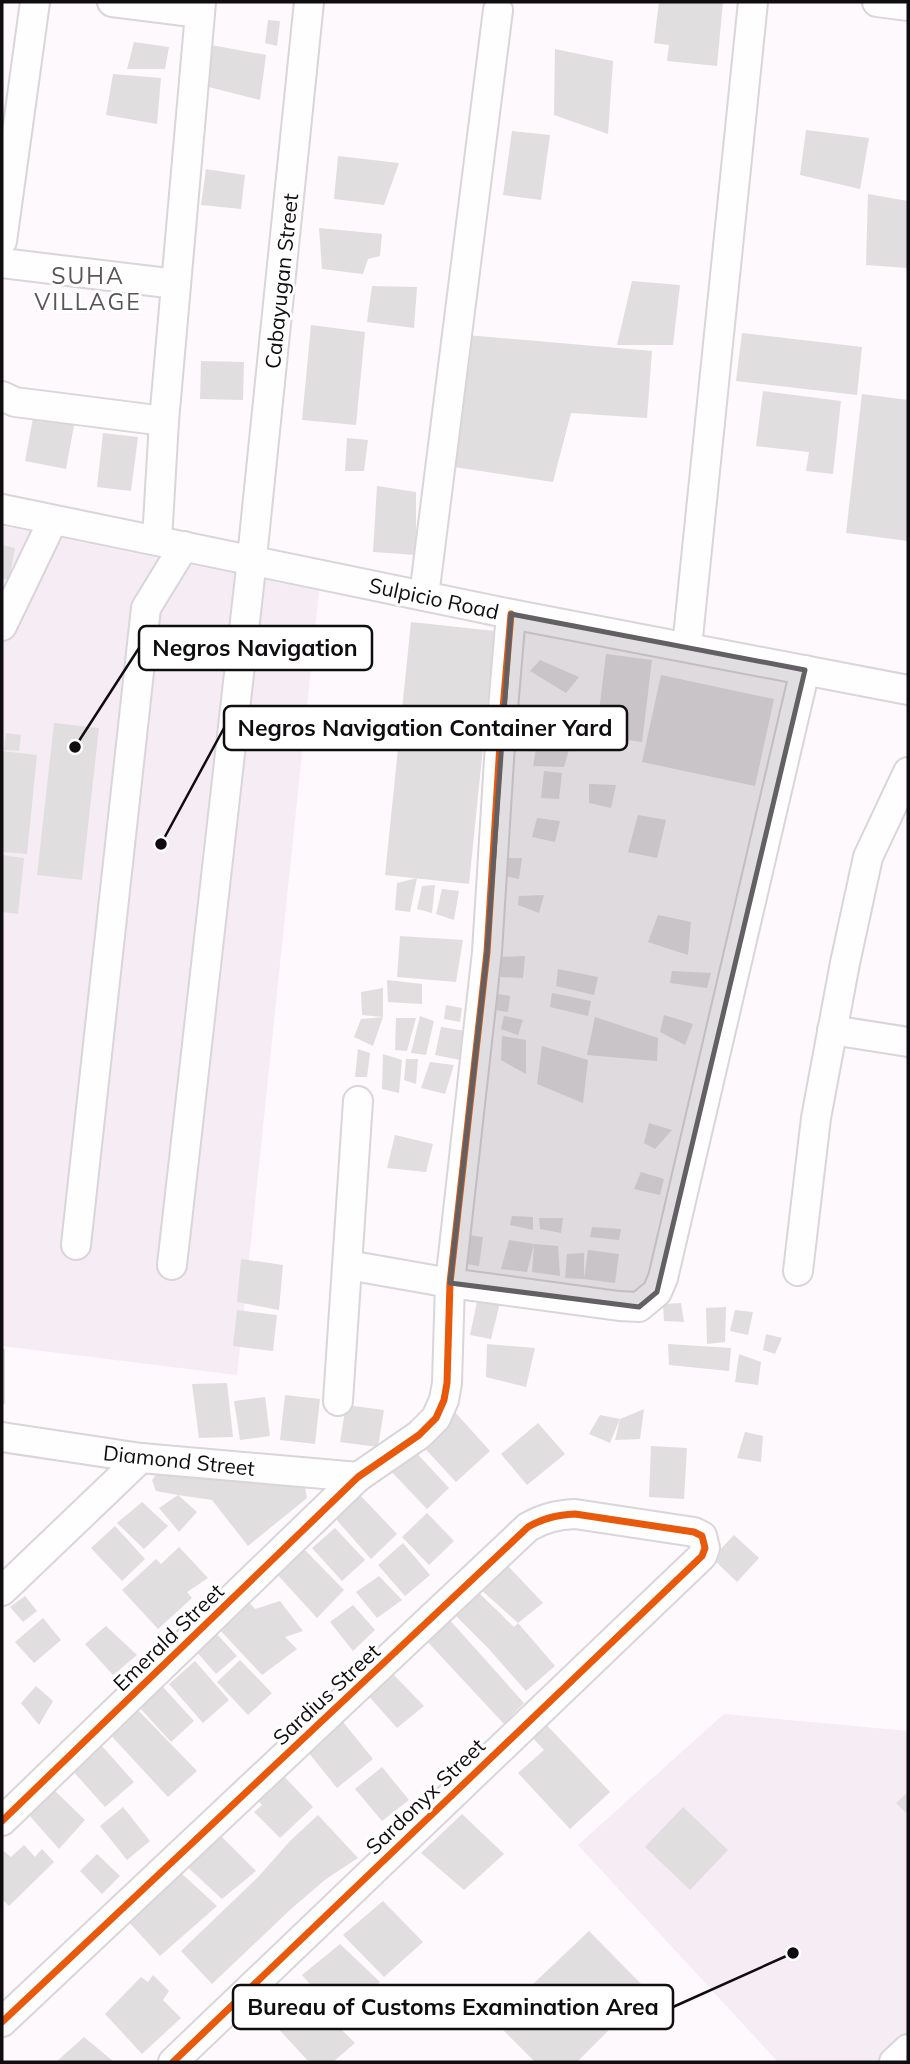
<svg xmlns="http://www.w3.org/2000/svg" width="910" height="2064" font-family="Mulish,sans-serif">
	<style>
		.built { fill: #f5ecf4 }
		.building { fill: #e1dee0 }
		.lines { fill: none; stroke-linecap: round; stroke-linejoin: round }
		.minor-casing { stroke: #d9d5d8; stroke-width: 32 }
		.minor { stroke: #fffeff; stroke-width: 28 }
		.cycleway-casing { stroke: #fff; stroke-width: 11 }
		.cycleway { stroke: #e8590c; stroke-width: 7 }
		.marked { fill: #626062; fill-opacity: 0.2; stroke: #626062; stroke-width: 5; stroke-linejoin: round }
		.labels { text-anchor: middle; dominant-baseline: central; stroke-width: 6; stroke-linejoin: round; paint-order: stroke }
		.street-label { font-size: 21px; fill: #0f0d0f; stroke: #fff }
		.neighbourhood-label { font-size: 23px; letter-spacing: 2px; fill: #595458; stroke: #fff }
		.leader { fill: none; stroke: #0f0d0f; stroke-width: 2.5 }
		.callout-dot { fill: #0f0d0f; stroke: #fff; stroke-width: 2.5 }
		.callout { fill: #fff; stroke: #0f0d0f; stroke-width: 2.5 }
		.callout-label { font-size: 23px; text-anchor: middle; font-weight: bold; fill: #0f0d0f }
	</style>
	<rect width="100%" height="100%" fill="#fdf9fc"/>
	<g class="built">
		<polygon points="2,526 319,591 237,1375 2,1346"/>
		<polygon points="724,1714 908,1731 908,2062 778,2062 578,1845"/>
	</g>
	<g class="building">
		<polygon points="659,2 723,2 717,66 667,61 669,45 654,43"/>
		<polygon points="268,20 280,21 277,46 265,43"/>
		<polygon points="134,42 169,47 165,69 127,69"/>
		<polygon points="206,44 266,55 260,100 201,85"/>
		<polygon points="555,49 613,61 608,134 554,115"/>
		<polygon points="113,74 161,78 157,124 106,115"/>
		<polygon points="806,130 869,138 860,189 800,175"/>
		<polygon points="512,131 550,135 541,200 503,195"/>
		<polygon points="338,156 399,163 384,205 334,199"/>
		<polygon points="206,169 245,175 241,209 201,205"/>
		<polygon points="868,194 908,201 908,268 866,265"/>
		<polygon points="319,228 382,234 380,256 368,259 363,274 322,269"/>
		<polygon points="632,281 680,285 673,345 617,345"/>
		<polygon points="372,286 417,287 414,328 367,322"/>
		<polygon points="311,325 365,332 356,425 302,420"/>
		<polygon points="742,333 862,347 857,395 736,381"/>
		<polygon points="467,335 652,351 647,418 571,413 553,482 454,467"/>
		<polygon points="201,361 244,362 243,400 200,399"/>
		<polygon points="763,391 841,401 833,474 806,471 809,452 756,446"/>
		<polygon points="862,394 908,400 908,541 846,533"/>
		<polygon points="34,413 75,420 66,469 25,461"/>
		<polygon points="103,433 138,437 131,491 97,487"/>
		<polygon points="347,438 368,440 364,471 345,471"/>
		<polygon points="377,486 416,492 416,555 373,552"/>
		<polygon points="2,545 15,548 9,580 2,578"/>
		<polygon points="411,622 495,631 469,884 385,875"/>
		<polygon points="606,654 652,660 642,742 596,736"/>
		<polygon points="540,660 579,677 566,693 530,671"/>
		<polygon points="661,675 774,699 755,786 642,762"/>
		<polygon points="589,705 586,736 567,733 568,713"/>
		<polygon points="54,723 99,728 82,880 37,875"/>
		<polygon points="6,733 21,735 19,751 4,750"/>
		<polygon points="536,749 569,750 564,767 533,766"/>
		<polygon points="2,751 37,755 27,854 2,852"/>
		<polygon points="544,771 562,773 559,799 541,798"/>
		<polygon points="589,784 616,785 611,808 589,803"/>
		<polygon points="638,815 666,820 657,858 628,852"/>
		<polygon points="537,818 560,821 555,842 532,837"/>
		<polygon points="2,855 24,858 18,914 2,912"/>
		<polygon points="501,858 522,858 519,879 500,875"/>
		<polygon points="417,878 410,912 395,910 397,883"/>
		<polygon points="435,885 432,913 417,909 422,886"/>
		<polygon points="442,889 459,891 454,920 436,914"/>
		<polygon points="544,895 539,913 518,905 519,896"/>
		<polygon points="658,915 691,922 688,955 648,942"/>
		<polygon points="400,936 463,940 456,982 397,977"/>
		<polygon points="525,956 523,978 501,977 499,957"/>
		<polygon points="558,969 598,977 594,995 556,986"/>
		<polygon points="672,971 711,973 707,988 670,983"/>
		<polygon points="387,980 422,984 422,1004 388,1002"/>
		<polygon points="383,988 383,1017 362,1015 361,992"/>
		<polygon points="486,992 510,996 508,1012 483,1008"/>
		<polygon points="552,993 591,1001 588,1016 550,1007"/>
		<polygon points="446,1005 462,1008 460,1022 444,1019"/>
		<polygon points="664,1015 693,1024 685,1045 660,1032"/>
		<polygon points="420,1016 434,1021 426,1055 411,1053"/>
		<polygon points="504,1016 523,1020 518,1035 501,1029"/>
		<polygon points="383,1017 373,1046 354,1037 361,1019"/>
		<polygon points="595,1017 658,1038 657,1061 587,1055"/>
		<polygon points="396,1018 416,1018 407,1051 395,1050"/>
		<polygon points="441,1027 466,1031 460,1060 435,1055"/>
		<polygon points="502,1036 526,1040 526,1074 501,1060"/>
		<polygon points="542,1046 588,1060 583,1103 537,1084"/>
		<polygon points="358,1049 370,1053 367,1077 355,1077"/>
		<polygon points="383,1054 402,1060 399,1093 382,1089"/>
		<polygon points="406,1059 418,1059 416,1084 404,1080"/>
		<polygon points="430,1062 454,1065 445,1094 421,1088"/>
		<polygon points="649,1123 672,1130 655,1149 644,1143"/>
		<polygon points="395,1135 433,1144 426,1172 387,1168"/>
		<polygon points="641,1172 664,1179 660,1195 634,1189"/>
		<polygon points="512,1216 533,1217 533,1230 510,1225"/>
		<polygon points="539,1218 563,1218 561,1233 540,1229"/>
		<polygon points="592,1227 621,1229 619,1240 590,1237"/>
		<polygon points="459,1234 483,1237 479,1266 455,1262"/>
		<polygon points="509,1240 534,1244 527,1272 501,1269"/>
		<polygon points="534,1244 558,1246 560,1276 532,1272"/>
		<polygon points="588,1250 619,1254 615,1283 584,1279"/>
		<polygon points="584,1253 584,1279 565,1278 567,1254"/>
		<polygon points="241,1259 283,1265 279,1310 237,1302"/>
		<polygon points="478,1297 501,1299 491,1339 470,1335"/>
		<polygon points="681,1303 684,1322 664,1321 663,1304"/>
		<polygon points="726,1307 725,1342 707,1344 706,1308"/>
		<polygon points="237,1310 277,1315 273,1351 233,1346"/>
		<polygon points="735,1310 753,1312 748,1335 730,1331"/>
		<polygon points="766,1334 782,1338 775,1354 763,1350"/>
		<polygon points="487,1344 535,1348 526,1387 486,1377"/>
		<polygon points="668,1344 731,1348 729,1371 669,1365"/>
		<rect x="2" y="1349" width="3" height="55"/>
		<polygon points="739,1354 761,1362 758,1385 735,1382"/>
		<polygon points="227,1383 233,1437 199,1438 192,1384"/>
		<polygon points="285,1395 320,1399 315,1444 280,1440"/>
		<polygon points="265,1397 270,1436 240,1440 234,1401"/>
		<polygon points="346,1405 384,1410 378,1447 340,1442"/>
		<polygon points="644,1409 640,1439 615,1440 620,1419 610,1443 589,1434 600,1415 620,1419"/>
		<polygon points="454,1411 490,1451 456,1482 419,1442"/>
		<polygon points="538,1423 565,1454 527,1485 501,1454"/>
		<polygon points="745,1432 763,1436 761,1462 737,1458"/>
		<polygon points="410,1446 449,1488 427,1509 387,1467"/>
		<polygon points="651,1446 687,1448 684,1499 649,1497"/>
		<polygon points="159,1471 304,1482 307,1498 248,1546 212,1500 178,1495 197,1512 179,1532 159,1508 178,1495 156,1491 152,1480"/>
		<polygon points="360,1495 397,1534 371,1559 335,1518"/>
		<polygon points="142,1502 168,1526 144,1549 117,1523"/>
		<polygon points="427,1513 454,1541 429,1565 402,1537"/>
		<polygon points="115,1526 145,1559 122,1581 91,1548"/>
		<polygon points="335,1528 365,1560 342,1581 312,1548"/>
		<polygon points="734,1535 759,1558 737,1582 712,1558"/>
		<polygon points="403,1543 430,1575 405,1596 378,1565"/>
		<polygon points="179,1547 208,1578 187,1592 192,1598 158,1629 122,1590 156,1559 161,1564"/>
		<polygon points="303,1548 344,1590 317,1618 275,1572"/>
		<polygon points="506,1564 543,1603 518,1623 479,1588"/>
		<polygon points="379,1576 402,1600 377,1618 356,1592"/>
		<polygon points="480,1594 514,1627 518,1623 555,1666 526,1691 488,1648 456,1616"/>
		<polygon points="25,1596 37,1611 23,1622 10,1607"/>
		<polygon points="247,1600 255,1609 280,1601 303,1631 285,1637 297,1649 262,1675 219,1629"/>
		<polygon points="353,1605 375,1630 353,1651 330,1622"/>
		<polygon points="447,1617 524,1703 504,1724 423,1637"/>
		<polygon points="43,1618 61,1640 34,1663 15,1642"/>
		<polygon points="106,1626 137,1655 113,1675 85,1644"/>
		<polygon points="215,1632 237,1656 216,1674 195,1650"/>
		<polygon points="240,1660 272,1693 248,1715 217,1682"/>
		<polygon points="195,1661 229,1700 203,1723 169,1684"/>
		<polygon points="391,1672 424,1706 397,1728 366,1693"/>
		<polygon points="36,1686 53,1701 39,1725 21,1703"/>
		<polygon points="163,1687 194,1721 171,1742 140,1708"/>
		<polygon points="132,1704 197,1771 168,1797 105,1729"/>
		<polygon points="339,1717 373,1759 337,1788 304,1747"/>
		<polygon points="540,1718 610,1792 570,1829 518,1773 544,1750 526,1731"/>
		<polygon points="101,1745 134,1782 105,1807 72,1770"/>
		<polygon points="382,1767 409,1800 382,1821 355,1789"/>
		<polygon points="279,1771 313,1807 280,1838 254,1812 262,1805 253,1795"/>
		<polygon points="53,1789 85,1820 59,1849 29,1815"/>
		<polygon points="908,1792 908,1815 896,1803"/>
		<polygon points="123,1807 150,1841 127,1860 100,1826"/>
		<polygon points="683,1807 728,1850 690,1890 645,1847"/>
		<polygon points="462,1814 504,1854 464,1890 421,1853"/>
		<polygon points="318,1815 358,1858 326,1879 291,1909 212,1984 181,1951 259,1876 290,1841"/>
		<polygon points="218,1833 256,1871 222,1899 184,1864"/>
		<polygon points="24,1845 35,1857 42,1849 54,1862 9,1906 2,1899 2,1850 11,1857"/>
		<polygon points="97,1854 120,1876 102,1894 80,1871"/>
		<polygon points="181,1873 217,1906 160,1956 127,1920"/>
		<polygon points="383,1901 423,1942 384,1977 343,1935"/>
		<polygon points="589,1931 648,1991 577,2062 535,2062 494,2021"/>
		<polygon points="340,1944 380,1982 343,2022 302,1975"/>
		<polygon points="153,1975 169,1991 163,2000 181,2018 142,2054 105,2014 141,1977 148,1982"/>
		<polygon points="320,2008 355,2043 333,2062 309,2062 276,2026 291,2011 303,2021"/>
		<polygon points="84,2037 114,2062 56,2062"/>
	</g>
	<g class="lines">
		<g class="minor-casing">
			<g id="minor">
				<polyline points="112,2 200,13"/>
				<polyline points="877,2 908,6"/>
				<polyline points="2,241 35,2"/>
				<polyline points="2,263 176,284"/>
				<polyline points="2,396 15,402 164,421"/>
				<polyline points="2,509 511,614 908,690"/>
				<polyline points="157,540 164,421 201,2"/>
				<polyline points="424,596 498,10"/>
				<polyline points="2,626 53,520"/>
				<polyline points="687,647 753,2"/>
				<polyline points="832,1030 908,1042"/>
				<polyline points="76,1245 146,608 184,546"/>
				<polyline points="172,1265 250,577 309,2"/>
				<polyline points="348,1265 450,1283 619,1306 639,1307 657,1292 663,1278 805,670"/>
				<polyline points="798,1271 816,1118 845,963 868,857 908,772"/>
				<polyline points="338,1401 358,1101"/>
				<polyline points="2,1437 141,1458 358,1477"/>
				<polyline points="2,1591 141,1458"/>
				<polyline points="2,1821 358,1477 419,1435 436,1418 444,1400 447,1383 450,1283 487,952 500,744 511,614"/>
				<path d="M2,2022l526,-495c16,-9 29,-12 47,-13l119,18 8,4 3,12 -3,8 -529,506"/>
				<polyline points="894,2062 908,2049"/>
			</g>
		</g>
		<use href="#minor" class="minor"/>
		<g class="cycleway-casing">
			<g id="cycleway">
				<polyline points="2,1821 358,1477 419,1435 436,1418 444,1400 447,1383 450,1283 487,952 500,744 511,614"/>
				<path d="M2,2022l526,-495c16,-9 29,-12 47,-13l119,18 8,4 3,12 -3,8 -529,506"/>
			</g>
		</g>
		<use href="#cycleway" class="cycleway"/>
	</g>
	<path class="marked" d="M511,614l294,56 -148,622 -18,15 -189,-24 37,-331z"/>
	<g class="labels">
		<g class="street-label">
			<text transform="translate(281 281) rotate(-84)">Cabayugan Street</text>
			<text transform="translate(434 598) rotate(12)">Sulpicio Road</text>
			<text transform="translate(179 1460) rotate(6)">Diamond Street</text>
			<text transform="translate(168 1637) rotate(-44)">Emerald Street</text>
			<text transform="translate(326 1694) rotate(-43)">Sardius Street</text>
			<text transform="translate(425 1796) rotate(-44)">Sardonyx Street</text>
		</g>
		<g class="neighbourhood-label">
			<text x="88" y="275">SUHA<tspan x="88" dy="26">VILLAGE</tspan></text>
		</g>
	</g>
	<path class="leader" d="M75 747L139 648M161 844L224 728M793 1953L673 2007"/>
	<g class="callout-dot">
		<circle cx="75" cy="747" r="7"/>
		<circle cx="161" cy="844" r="7"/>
		<circle cx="793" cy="1953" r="7"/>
	</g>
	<g class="callout">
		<rect x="139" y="626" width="233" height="44" rx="7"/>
		<rect x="224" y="706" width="403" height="44" rx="7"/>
		<rect x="233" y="1985" width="440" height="44" rx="7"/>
	</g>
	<g class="callout-label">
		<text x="255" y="656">Negros Navigation</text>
		<text x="425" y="736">Negros Navigation Container Yard</text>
		<text x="453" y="2015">Bureau of Customs Examination Area</text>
	</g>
	<rect width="910" height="2064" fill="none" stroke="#0f0d0f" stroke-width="7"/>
</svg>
